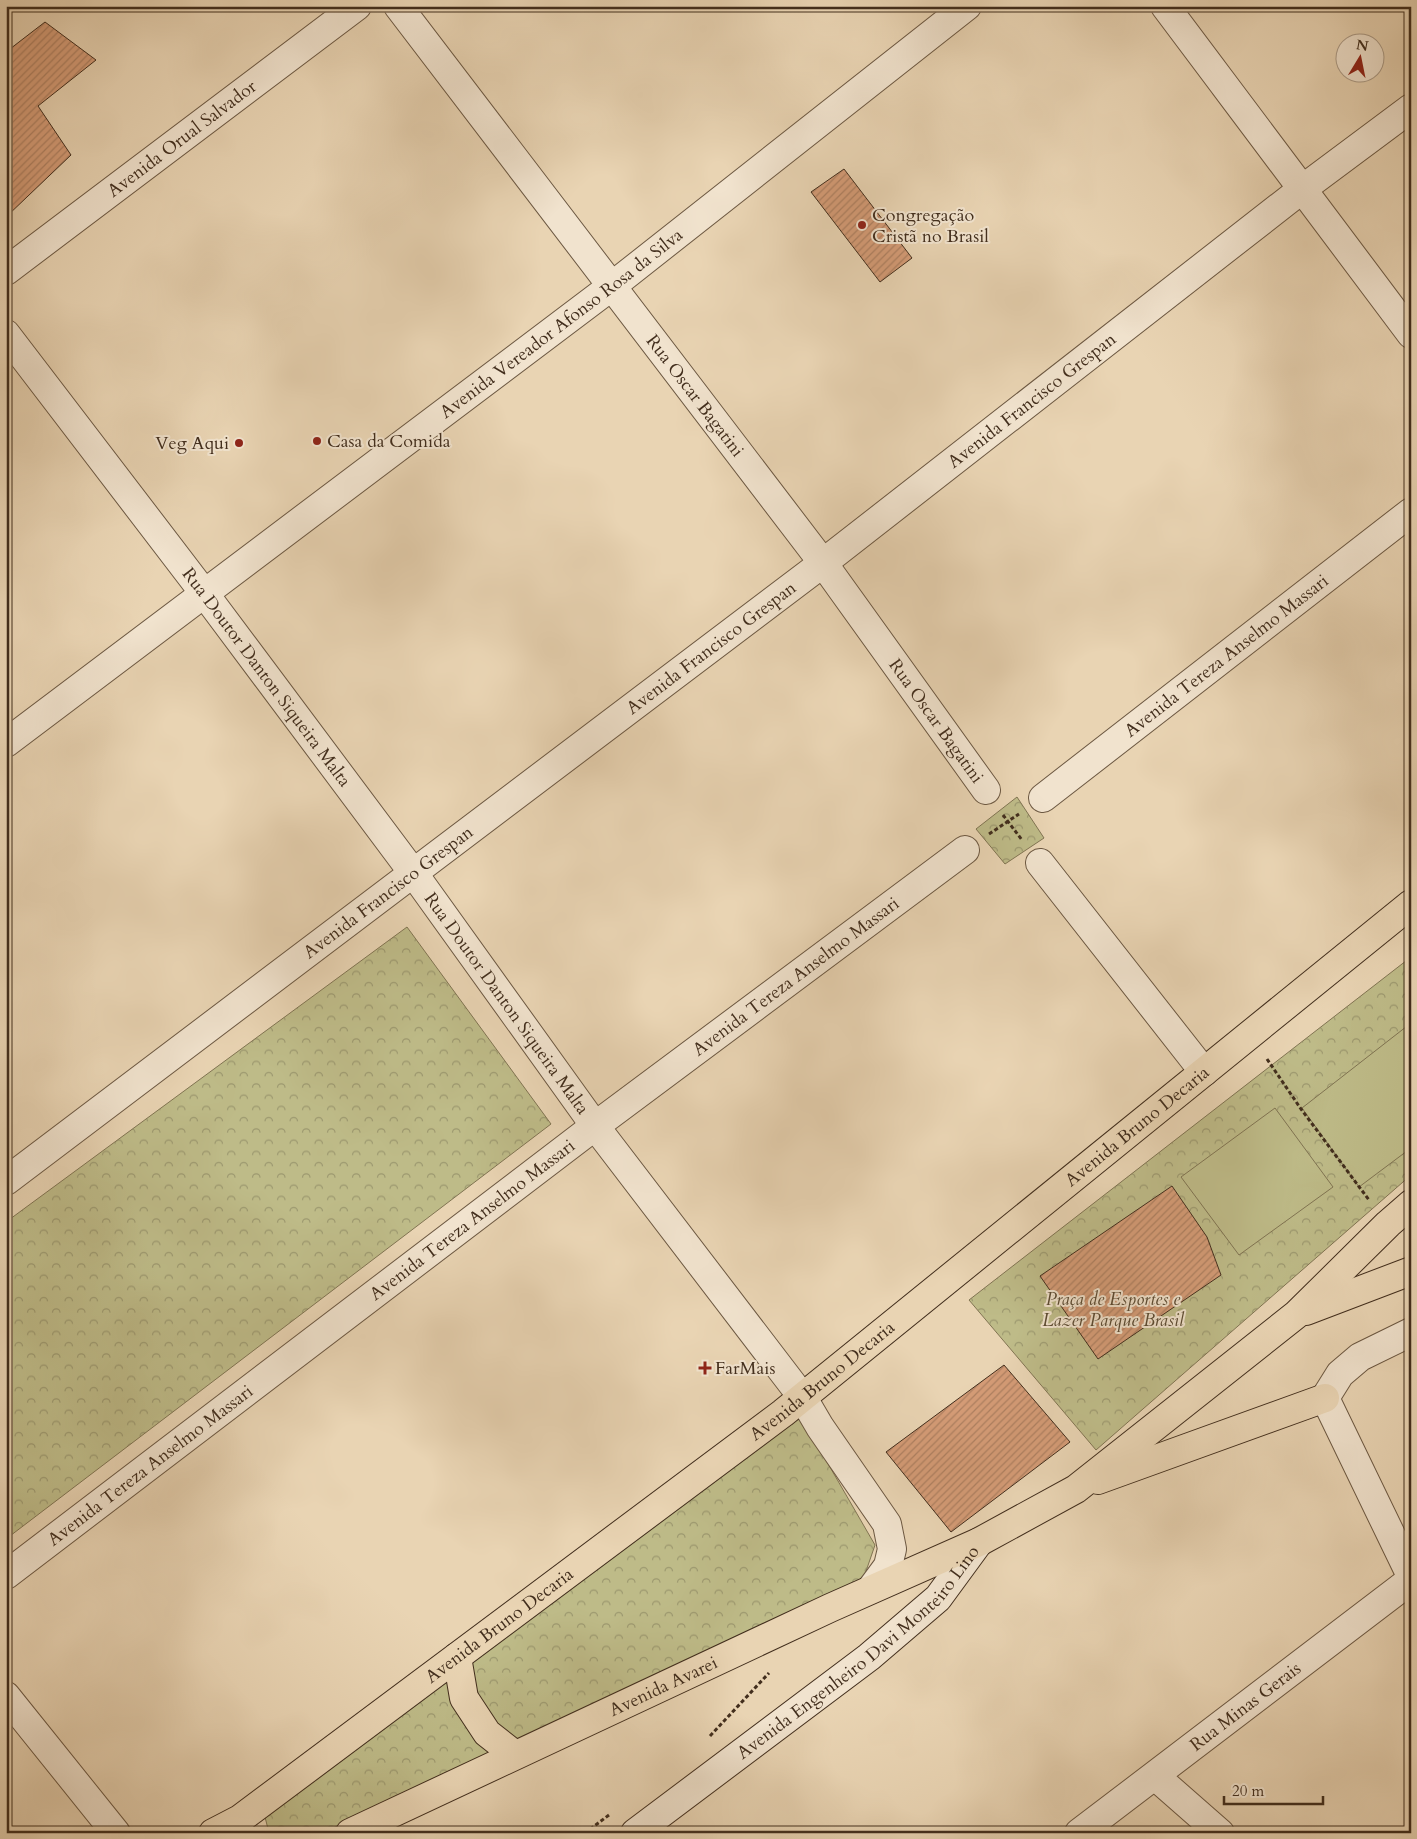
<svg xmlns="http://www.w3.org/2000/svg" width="1417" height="1839" font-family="Cardo,serif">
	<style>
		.forest { fill: url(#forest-crowns); stroke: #807452 }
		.pitch { fill: #bebb88; stroke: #807452 }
		.building { fill: url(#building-hatch); stroke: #422e1d }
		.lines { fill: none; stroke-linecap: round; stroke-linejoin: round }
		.minor-casing { stroke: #6c5842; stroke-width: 30 }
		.tertiary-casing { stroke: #6c5842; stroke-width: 30 }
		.secondary-casing { stroke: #422e1d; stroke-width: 30 }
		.primary-casing { stroke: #422e1d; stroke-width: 30 }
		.path { stroke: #422e1d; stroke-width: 3; stroke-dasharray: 4 2.5; stroke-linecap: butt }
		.minor { stroke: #f1e3ce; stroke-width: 28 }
		.tertiary { stroke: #f1e3ce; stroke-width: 28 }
		.secondary { stroke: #f1e3ce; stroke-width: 28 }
		.primary { stroke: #e9d4b3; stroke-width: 28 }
		.poi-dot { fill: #8f2418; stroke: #f1e3ce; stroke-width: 2 }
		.labels { text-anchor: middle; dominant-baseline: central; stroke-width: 4; stroke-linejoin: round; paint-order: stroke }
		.street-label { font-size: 18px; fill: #422e1d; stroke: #f1e3ce }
		.poi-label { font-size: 18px; fill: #422e1d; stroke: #f1e3ce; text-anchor: start }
		.park-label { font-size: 18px; font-style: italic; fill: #5b4a32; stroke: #f1e3ce }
	</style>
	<defs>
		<pattern id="forest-crowns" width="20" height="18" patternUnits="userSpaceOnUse" patternTransform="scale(1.25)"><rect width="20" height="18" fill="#bebb88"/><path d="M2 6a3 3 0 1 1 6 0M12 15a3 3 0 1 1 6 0" fill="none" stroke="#9c986f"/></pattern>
		<pattern id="building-hatch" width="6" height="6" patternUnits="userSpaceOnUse" patternTransform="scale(1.25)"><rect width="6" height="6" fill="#d59c77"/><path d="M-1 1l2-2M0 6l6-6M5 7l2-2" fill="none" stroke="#ae8061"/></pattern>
	</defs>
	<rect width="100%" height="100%" fill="#e9d4b3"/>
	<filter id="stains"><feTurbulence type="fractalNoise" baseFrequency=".004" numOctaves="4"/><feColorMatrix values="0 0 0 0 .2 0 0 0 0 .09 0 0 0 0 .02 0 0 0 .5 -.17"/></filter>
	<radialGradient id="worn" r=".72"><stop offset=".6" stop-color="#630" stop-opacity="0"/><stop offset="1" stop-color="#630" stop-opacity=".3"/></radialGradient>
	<g class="forest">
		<polygon points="1017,797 1044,838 1005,864 976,829"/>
		<polygon points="407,927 551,1124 6,1539 6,1222"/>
		<polygon points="1411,957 1411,1175 1096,1450 969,1300"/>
		<polygon points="801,1417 875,1545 863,1580 322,1833 269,1833 265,1817"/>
	</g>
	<g class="pitch">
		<polygon points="1411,1023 1411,1148 1359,1187 1302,1108"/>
		<polygon points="1275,1108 1333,1187 1239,1255 1181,1177"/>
	</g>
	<g class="building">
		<polygon points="45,22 96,60 38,106 71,155 6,217 6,52"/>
		<polygon points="844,169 912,258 880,282 811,192"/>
		<polygon points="1172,1186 1207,1237 1221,1275 1098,1359 1040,1276"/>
		<polygon points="1004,1365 1070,1442 951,1532 886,1452"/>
	</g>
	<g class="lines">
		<g class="minor-casing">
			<g id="minor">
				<path id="s1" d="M398,6l425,557 163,227"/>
				<polyline points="1165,6 1411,334"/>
				<path id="s2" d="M6,271l351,-265"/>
				<path id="s3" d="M6,334l198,259 210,281 181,252 208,272 17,29 67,97 5,25 -4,17 -17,23"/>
				<path id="s4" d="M6,743l606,-457 355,-280"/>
				<path id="s5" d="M1043,798l368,-286"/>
				<polyline points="1040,863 1204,1072"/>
				<path id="s6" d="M6,1181l817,-618 478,-373 110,-82"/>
				<path id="s7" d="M6,1575l589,-449 370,-276"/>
				<polyline points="6,1696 116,1833"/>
				<polyline points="1155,1776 1220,1833"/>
			</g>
		</g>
		<g class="tertiary-casing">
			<g id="tertiary">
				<polyline points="1411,1332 1360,1357 1340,1374 1325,1398 1411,1576"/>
				<path id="s8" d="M1079,1833l332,-253"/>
			</g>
		</g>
		<g class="secondary-casing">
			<g id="secondary">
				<path id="s9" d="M635,1833l234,-176 69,-59 41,-56"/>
			</g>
		</g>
		<g class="primary-casing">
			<g id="primary">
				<polyline points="1306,1311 1411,1271"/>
				<polyline points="1098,1480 1325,1398"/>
				<polyline points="457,1657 464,1698 487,1733 515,1755"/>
				<path id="s10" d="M213,1833l27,-14 543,-406 628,-509"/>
				<path id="s11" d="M350,1833l480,-225 149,-66 97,-53 221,-175 91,-90 23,-20"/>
			</g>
		</g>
		<g class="path">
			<polyline points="1003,815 1022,840"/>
			<polyline points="989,834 1019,814"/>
			<polyline points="1267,1059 1301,1109 1369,1200"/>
			<polyline points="710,1736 769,1673"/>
			<polyline points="585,1833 609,1815"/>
		</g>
		<use href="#minor" class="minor"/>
		<use href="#tertiary" class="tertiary"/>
		<use href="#secondary" class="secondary"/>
		<use href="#primary" class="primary"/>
	</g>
	<g class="poi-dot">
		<circle cx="862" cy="225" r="5"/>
		<circle cx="317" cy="441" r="5"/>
		<circle cx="239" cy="443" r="5"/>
		<path d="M702.5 1360.5h5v5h5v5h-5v5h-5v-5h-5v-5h5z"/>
	</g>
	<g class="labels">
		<g class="street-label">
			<text stroke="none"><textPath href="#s2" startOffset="220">Avenida Orual Salvador</textPath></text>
			<text stroke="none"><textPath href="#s4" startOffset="696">Avenida Vereador Afonso Rosa da Silva</textPath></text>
			<text stroke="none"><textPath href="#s1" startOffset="490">Rua Oscar Bagatini</textPath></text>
			<text stroke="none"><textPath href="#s6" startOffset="1289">Avenida Francisco Grespan</textPath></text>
			<text stroke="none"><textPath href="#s6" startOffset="884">Avenida Francisco Grespan</textPath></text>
			<text stroke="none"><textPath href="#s5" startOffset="232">Avenida Tereza Anselmo Massari</textPath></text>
			<text stroke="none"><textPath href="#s3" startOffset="431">Rua Doutor Danton Siqueira Malta</textPath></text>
			<text stroke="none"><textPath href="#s1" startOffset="895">Rua Oscar Bagatini</textPath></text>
			<text stroke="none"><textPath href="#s6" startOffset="479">Avenida Francisco Grespan</textPath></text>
			<text stroke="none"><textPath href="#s7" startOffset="991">Avenida Tereza Anselmo Massari</textPath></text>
			<text stroke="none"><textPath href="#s3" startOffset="836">Rua Doutor Danton Siqueira Malta</textPath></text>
			<text stroke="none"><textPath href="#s10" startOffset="1164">Avenida Bruno Decaria</textPath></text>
			<text stroke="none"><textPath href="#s7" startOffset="586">Avenida Tereza Anselmo Massari</textPath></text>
			<text stroke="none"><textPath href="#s10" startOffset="759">Avenida Bruno Decaria</textPath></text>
			<text stroke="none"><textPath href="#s7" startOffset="181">Avenida Tereza Anselmo Massari</textPath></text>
			<text stroke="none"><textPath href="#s10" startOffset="354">Avenida Bruno Decaria</textPath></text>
			<text stroke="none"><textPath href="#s9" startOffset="288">Avenida Engenheiro Davi Monteiro Lino</textPath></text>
			<text stroke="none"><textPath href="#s11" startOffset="346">Avenida Avarei</textPath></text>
			<text stroke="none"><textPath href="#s8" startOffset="209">Rua Minas Gerais</textPath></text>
		</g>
		<g class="poi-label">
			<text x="872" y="215">Congregação<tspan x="872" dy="21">Cristã no Brasil</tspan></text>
			<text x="327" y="441">Casa da Comida</text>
			<text x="229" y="443" text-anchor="end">Veg Aqui</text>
			<text x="715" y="1368">FarMais</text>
		</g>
		<g class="park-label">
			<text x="1113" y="1299">Praça de Esportes e<tspan x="1113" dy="21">Lazer Parque Brasil</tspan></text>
		</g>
	</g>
	<rect width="1417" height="1839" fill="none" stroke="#e9d4b3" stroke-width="25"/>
	<rect x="8" y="8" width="1402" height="1824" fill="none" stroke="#422e1d" stroke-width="2.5"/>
	<rect x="12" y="12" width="1392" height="1814" fill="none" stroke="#422e1d"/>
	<g transform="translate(1360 58) rotate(10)"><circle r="24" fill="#f1e3ce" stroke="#ab9b87"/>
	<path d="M0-4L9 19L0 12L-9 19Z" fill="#8f2418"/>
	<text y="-8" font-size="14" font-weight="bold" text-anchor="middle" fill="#422e1d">N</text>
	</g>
	<path d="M1224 1796v8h99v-8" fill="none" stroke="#422e1d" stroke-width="2.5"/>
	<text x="1232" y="1796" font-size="15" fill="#422e1d" stroke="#f1e3ce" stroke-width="4" paint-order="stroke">20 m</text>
	<rect width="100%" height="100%" filter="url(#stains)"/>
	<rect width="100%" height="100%" fill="url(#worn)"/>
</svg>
